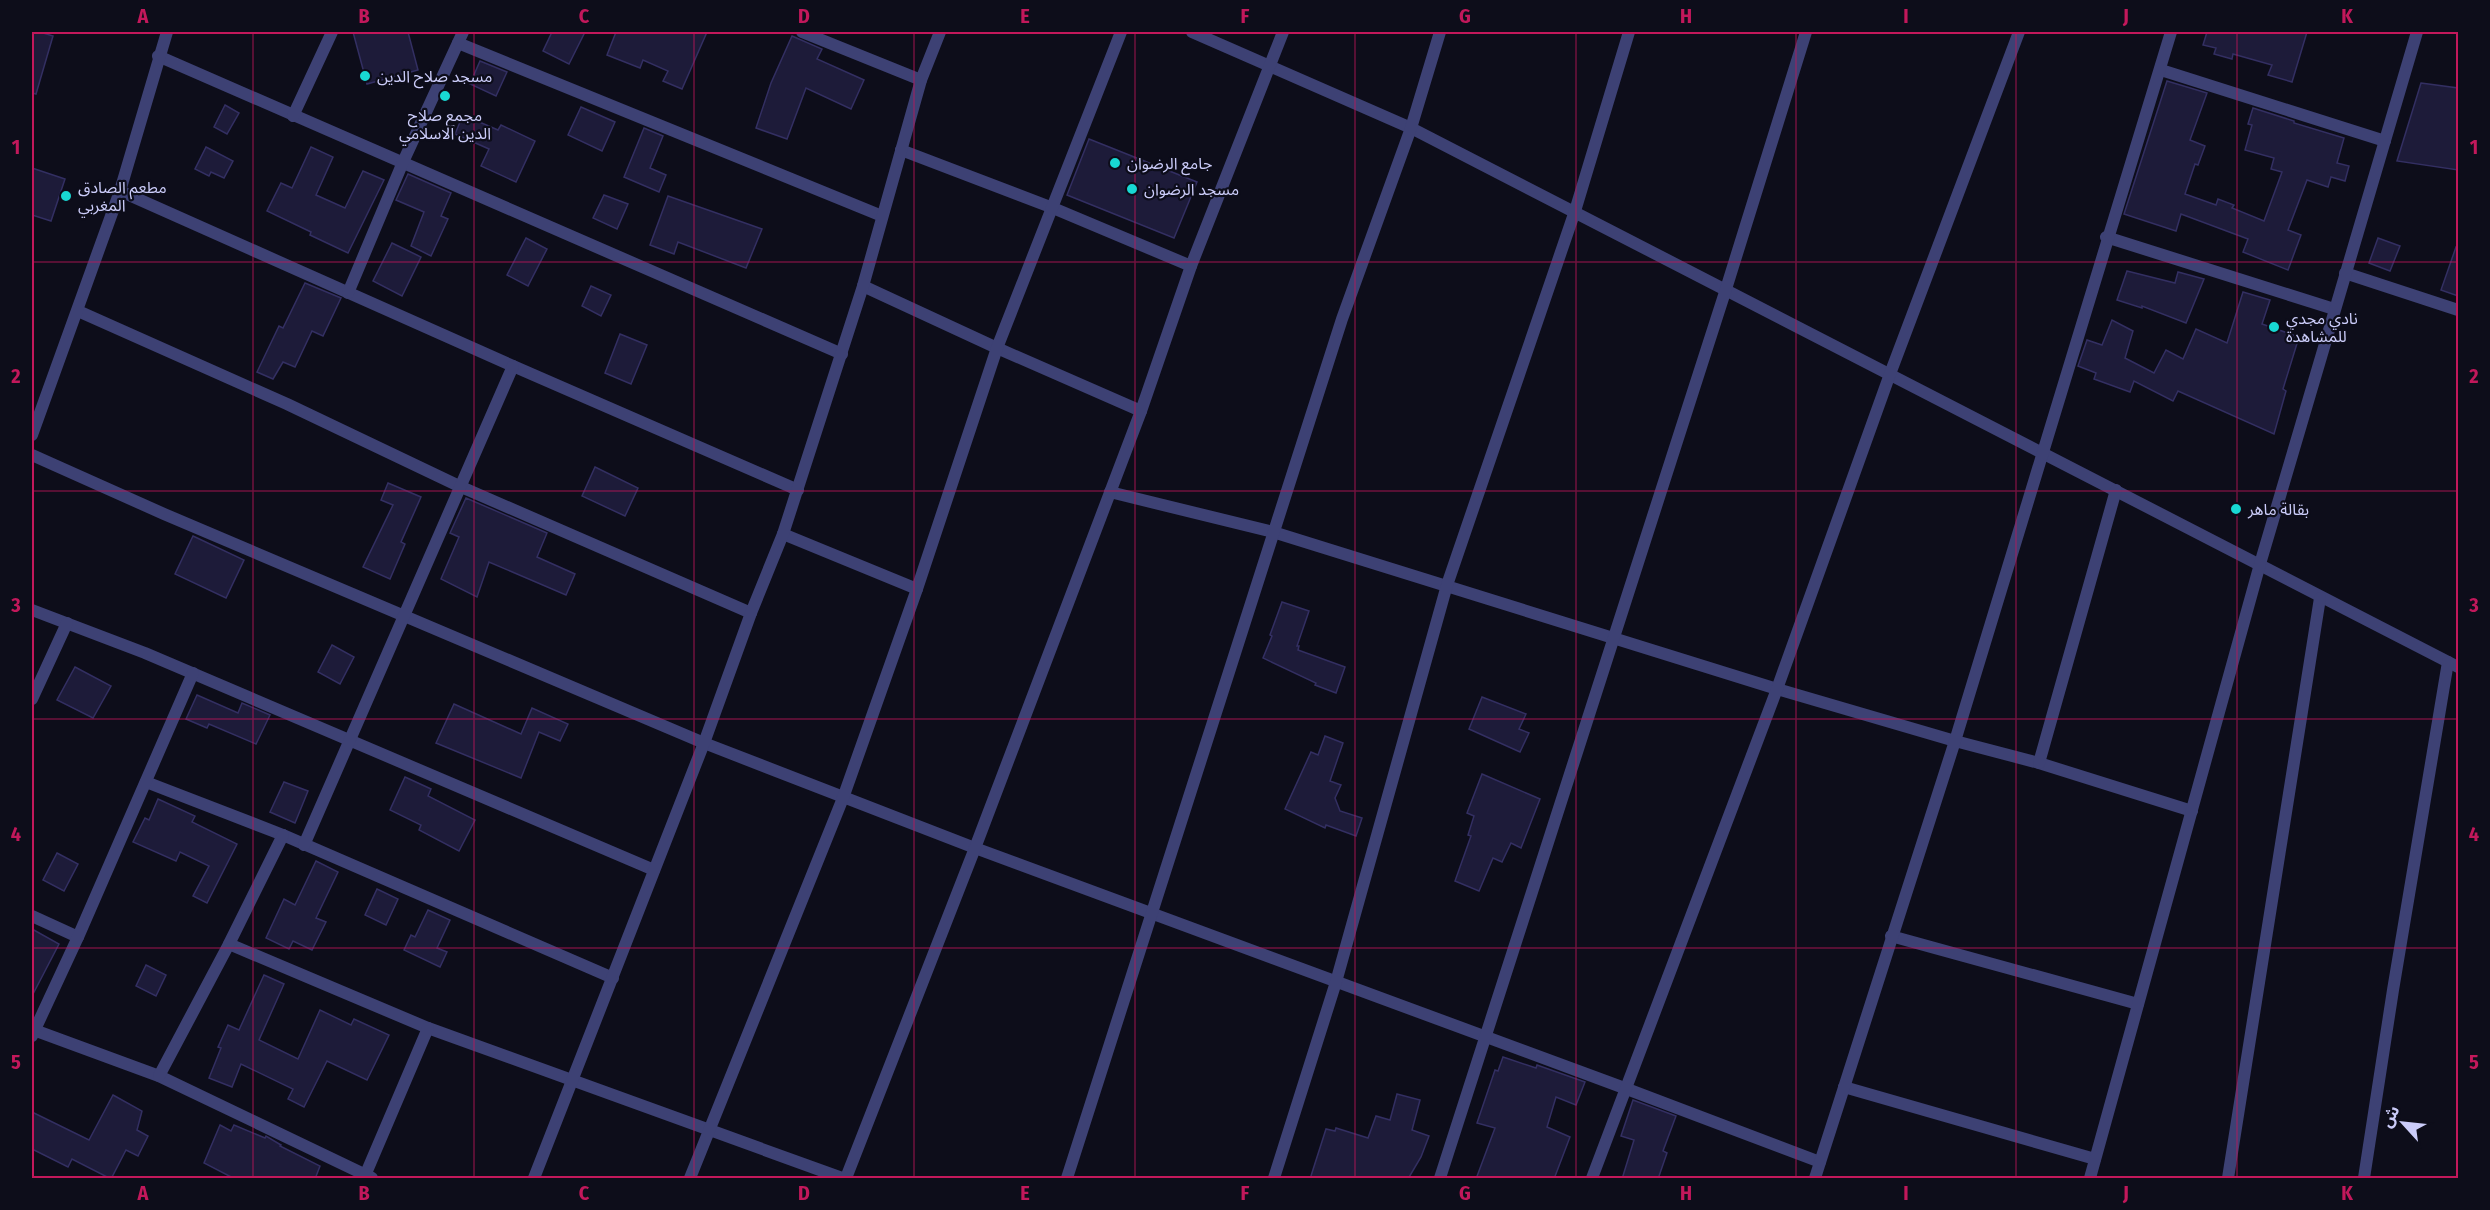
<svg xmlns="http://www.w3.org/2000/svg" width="2490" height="1210" font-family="'Fira Sans Condensed','Noto Sans Arabic',sans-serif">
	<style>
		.building { fill: #1d1b39; stroke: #332f62; stroke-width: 1.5 }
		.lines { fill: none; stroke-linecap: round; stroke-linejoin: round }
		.minor { stroke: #3d4174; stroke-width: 12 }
		.grid { fill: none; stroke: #c2185b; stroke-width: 1.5; stroke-opacity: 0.55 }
		.poi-dot { fill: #18d8d3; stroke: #0d0d1a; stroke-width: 2 }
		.labels { text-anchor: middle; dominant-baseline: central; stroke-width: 4.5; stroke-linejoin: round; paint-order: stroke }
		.poi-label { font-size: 16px; fill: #cbccf9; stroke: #0d0d1a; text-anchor: start }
		.neatline { fill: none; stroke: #c2185b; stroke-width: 2 }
		.grid-label { font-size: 20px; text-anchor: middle; font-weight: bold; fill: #c2185b }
	</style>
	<rect width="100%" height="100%" fill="#0d0d1a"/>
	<g class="building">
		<polygon points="32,32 40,32 53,36 36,94 32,93"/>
		<polygon points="353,32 408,32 418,70 367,84"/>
		<polygon points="552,32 585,32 569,64 543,51"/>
		<polygon points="616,32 707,32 682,89 663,81 668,71 643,60 640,68 607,55"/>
		<polygon points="2207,32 2307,32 2292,82 2268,75 2272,65 2233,54 2232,59 2214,54 2216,48 2203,45"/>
		<polygon points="792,36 822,49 817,59 864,80 851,109 806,88 787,139 756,128 771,83"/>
		<polygon points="480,61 507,72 496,96 470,84"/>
		<polygon points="2167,81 2207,93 2190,140 2205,146 2198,165 2195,164 2185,194 2216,205 2218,199 2234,205 2232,208 2264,221 2282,172 2271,169 2274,158 2245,150 2252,125 2248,124 2253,108 2294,121 2294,123 2344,138 2337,163 2349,166 2345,181 2331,177 2328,187 2307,180 2288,230 2301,235 2288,270 2243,252 2248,239 2181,214 2176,231 2124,214"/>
		<polygon points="2421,83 2458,88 2458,170 2397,161"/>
		<polygon points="225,105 239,113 227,134 214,127"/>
		<polygon points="581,107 615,122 602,151 568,135"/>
		<polygon points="463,115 498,130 501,125 535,141 516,182 481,166 489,149 455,134"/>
		<polygon points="644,128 663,136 650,168 666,175 659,192 624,177"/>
		<polygon points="1089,139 1197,182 1174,238 1067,195"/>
		<polygon points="206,147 233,161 224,178 211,172 209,176 195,169"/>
		<polygon points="311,147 333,157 316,195 345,208 363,171 384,180 348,253 310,235 311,232 267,211 281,183 292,188"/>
		<polygon points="32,168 65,179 51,221 32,215"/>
		<polygon points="408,174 451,193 441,216 448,219 431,256 411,246 424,212 396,200"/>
		<polygon points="604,195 628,204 617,229 593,218"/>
		<polygon points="668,196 762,229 746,268 678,242 674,254 650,245"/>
		<polygon points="526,238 547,249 528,286 507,275"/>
		<polygon points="2378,238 2400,246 2390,271 2369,263"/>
		<polygon points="392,243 421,257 402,296 373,281"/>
		<polygon points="2456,247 2458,248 2458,296 2441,290"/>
		<polygon points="2127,271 2175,283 2178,272 2204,279 2186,323 2142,306 2142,308 2117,300"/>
		<polygon points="305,283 341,298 323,336 312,331 295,367 283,362 273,379 257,372 279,326 283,328"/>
		<polygon points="591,286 611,295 601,316 582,306"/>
		<polygon points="2243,292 2270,300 2262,324 2299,337 2283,389 2286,391 2274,434 2178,391 2173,401 2134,381 2130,392 2094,379 2096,373 2078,366 2087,340 2102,345 2112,320 2133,331 2125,358 2154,373 2166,350 2183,359 2196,329 2227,343"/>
		<polygon points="620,334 647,345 631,384 605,373"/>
		<polygon points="595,467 638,488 625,516 582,496"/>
		<polygon points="388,483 421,497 401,542 405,544 390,579 363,567 393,505 381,500"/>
		<polygon points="466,498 547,533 537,557 575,574 566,595 489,562 477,597 441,579 459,537 450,533"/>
		<polygon points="193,536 244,560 226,598 175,574"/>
		<polygon points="1282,602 1309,611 1297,646 1299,646 1298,650 1345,667 1336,693 1315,685 1316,683 1263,658 1272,636 1270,635"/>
		<polygon points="332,645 354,657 340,684 318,672"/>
		<polygon points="75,667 111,686 93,718 57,700"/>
		<polygon points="197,695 238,713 242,703 270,715 256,744 209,724 207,728 186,719"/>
		<polygon points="1482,697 1526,714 1519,729 1529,733 1520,752 1469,729"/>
		<polygon points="454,704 521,734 532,708 568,724 560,741 539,732 521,778 436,743"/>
		<polygon points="1325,736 1343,743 1330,781 1341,785 1335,798 1340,811 1362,818 1356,836 1326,825 1325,828 1285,809 1311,752 1318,755"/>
		<polygon points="1482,774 1540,799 1521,848 1511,843 1502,862 1493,858 1479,891 1455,881 1471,836 1468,835 1474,816 1467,813"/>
		<polygon points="405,777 431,789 428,796 475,820 459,851 419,830 421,825 390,810"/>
		<polygon points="284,782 308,791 295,823 270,812"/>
		<polygon points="158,799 195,816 192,822 237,844 207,903 193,896 209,866 180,852 176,861 133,842 145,818 149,820"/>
		<polygon points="57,853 78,864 64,891 43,880"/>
		<polygon points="316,861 338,872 316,918 326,922 312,950 293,941 289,949 266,938 284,899 295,905"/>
		<polygon points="377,889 398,899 386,925 365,915"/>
		<polygon points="428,910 450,920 437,948 447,952 440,967 404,950 411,935 415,937"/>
		<polygon points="32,929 59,944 32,996"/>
		<polygon points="146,965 166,975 156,996 136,986"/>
		<polygon points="264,975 284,984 259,1040 298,1059 320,1010 351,1025 354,1019 389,1035 367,1080 327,1061 304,1107 288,1099 293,1089 241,1064 232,1087 209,1078 221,1048 218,1047 228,1025 239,1030"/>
		<polygon points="1503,1057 1536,1068 1537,1065 1585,1082 1576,1105 1556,1097 1547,1127 1570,1137 1554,1179 1476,1179 1495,1128 1477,1123 1495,1070 1498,1071"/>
		<polygon points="1397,1094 1420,1100 1412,1130 1429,1136 1421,1157 1408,1179 1310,1179 1326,1129 1335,1131 1336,1128 1368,1138 1376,1116 1390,1120"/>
		<polygon points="113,1095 142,1111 137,1130 148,1136 138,1156 126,1150 111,1179 72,1159 68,1167 32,1149 32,1112 89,1140"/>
		<polygon points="1633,1100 1676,1116 1663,1151 1667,1153 1658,1179 1622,1179 1634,1140 1621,1136"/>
		<polygon points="220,1125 231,1131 234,1125 265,1138 266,1136 281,1145 280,1146 320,1166 315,1179 235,1179 204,1163"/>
	</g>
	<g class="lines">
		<g class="minor">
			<polyline points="802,32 921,80"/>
			<polyline points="1192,32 1411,128 2458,667"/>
			<polyline points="458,43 882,216"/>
			<polyline points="158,56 842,354"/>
			<polyline points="2161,70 2385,141"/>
			<polyline points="293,116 332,32"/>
			<polyline points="901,150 1053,208 1191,266"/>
			<polyline points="120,191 513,366 798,490"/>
			<polyline points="2106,237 2334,309"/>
			<polyline points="2345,273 2458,310"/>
			<polyline points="863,286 997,348 1141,411"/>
			<polyline points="348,293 403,162 463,32"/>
			<polyline points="78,311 287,404 459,486 751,613"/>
			<polyline points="32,435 120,191 167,32"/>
			<polyline points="32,455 164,514 704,743 975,848 1627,1089 1820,1162"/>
			<polyline points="1110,492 1273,532 1777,689 1955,741 2039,763 2192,811"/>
			<polyline points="783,534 917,589"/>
			<polyline points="32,610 145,653 654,870"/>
			<polyline points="32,699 67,623"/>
			<polyline points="2039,763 2116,490"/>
			<polyline points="146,782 283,835 613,978"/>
			<polyline points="304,845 513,366"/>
			<polyline points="32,916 78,937"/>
			<polyline points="1891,936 2138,1004"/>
			<polyline points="229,944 428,1028 842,1178"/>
			<polyline points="34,1030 159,1076 372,1178"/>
			<polyline points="32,1036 78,937 193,673"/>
			<polyline points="159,1076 229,944 283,835"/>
			<polyline points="1844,1087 2095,1159"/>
			<polyline points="364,1178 428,1028"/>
			<polyline points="534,1178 704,743 751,613 783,534 863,286 921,80 940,32"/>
			<polyline points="690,1178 843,798 917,589 997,348 1121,32"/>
			<polyline points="846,1178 975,848 1141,411 1191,266 1283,32"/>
			<polyline points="1067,1178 1342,319 1411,128 1440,32"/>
			<polyline points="1274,1178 1336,982 1447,585 1575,211 1629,32"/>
			<polyline points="1440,1178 1726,289 1806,32"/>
			<polyline points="1592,1178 1777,689 1890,374 2019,32"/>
			<polyline points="1815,1178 1955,741 2171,32"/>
			<polyline points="2090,1178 2260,564 2417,32"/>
			<polyline points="2228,1178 2320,598"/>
			<polyline points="2364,1178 2393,990 2448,662"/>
		</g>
	</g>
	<path class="grid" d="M253,32v1146M474,32v1146M694,32v1146M914,32v1146M1135,32v1146M1355,32v1146M1576,32v1146M1796,32v1146M2016,32v1146M2237,32v1146M32,262h2426M32,491h2426M32,719h2426M32,948h2426"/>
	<g class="poi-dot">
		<circle cx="365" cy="76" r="6"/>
		<circle cx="445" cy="96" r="6"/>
		<circle cx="1115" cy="163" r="6"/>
		<circle cx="1132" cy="189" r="6"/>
		<circle cx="66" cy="196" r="6"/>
		<circle cx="2274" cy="327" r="6"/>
		<circle cx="2236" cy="509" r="6"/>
	</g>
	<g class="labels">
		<g class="poi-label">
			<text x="377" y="76">مسجد صلاح الدين</text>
			<text x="445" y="115" text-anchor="middle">مجمع صلاح<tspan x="445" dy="18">الدين الاسلامي</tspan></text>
			<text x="1127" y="163">جامع الرضوان</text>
			<text x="78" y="187">مطعم الصادق<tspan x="78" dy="18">المغربي</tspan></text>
			<text x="1144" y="189">مسجد الرضوان</text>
			<text x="2286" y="318">نادي مجدي<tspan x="2286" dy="18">للمشاهدة</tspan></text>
			<text x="2248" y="509">بقالة ماهر</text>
		</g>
	</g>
	<rect width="2490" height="1210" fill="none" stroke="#0d0d1a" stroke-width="66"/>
	<g transform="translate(2403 1123) rotate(297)" stroke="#0d0d1a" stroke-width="4.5" paint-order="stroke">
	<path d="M0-4.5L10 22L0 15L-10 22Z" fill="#cbccf9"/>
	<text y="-9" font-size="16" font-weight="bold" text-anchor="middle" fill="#cbccf9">ش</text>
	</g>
	<rect x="33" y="33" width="2424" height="1144" class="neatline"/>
	<g class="grid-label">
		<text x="143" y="23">A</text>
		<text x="364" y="23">B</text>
		<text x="584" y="23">C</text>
		<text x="804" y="23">D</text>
		<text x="1025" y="23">E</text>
		<text x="1245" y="23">F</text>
		<text x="1465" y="23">G</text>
		<text x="1686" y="23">H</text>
		<text x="1906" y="23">I</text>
		<text x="2126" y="23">J</text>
		<text x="2347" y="23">K</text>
		<text x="16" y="154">1</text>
		<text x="2474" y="154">1</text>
		<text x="16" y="383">2</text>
		<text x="2474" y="383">2</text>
		<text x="16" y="612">3</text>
		<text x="2474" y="612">3</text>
		<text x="16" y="841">4</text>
		<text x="2474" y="841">4</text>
		<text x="16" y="1069">5</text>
		<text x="2474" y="1069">5</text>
		<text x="143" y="1200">A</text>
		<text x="364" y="1200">B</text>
		<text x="584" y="1200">C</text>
		<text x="804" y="1200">D</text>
		<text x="1025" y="1200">E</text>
		<text x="1245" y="1200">F</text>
		<text x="1465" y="1200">G</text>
		<text x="1686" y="1200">H</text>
		<text x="1906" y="1200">I</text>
		<text x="2126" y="1200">J</text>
		<text x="2347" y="1200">K</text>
	</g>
</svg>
